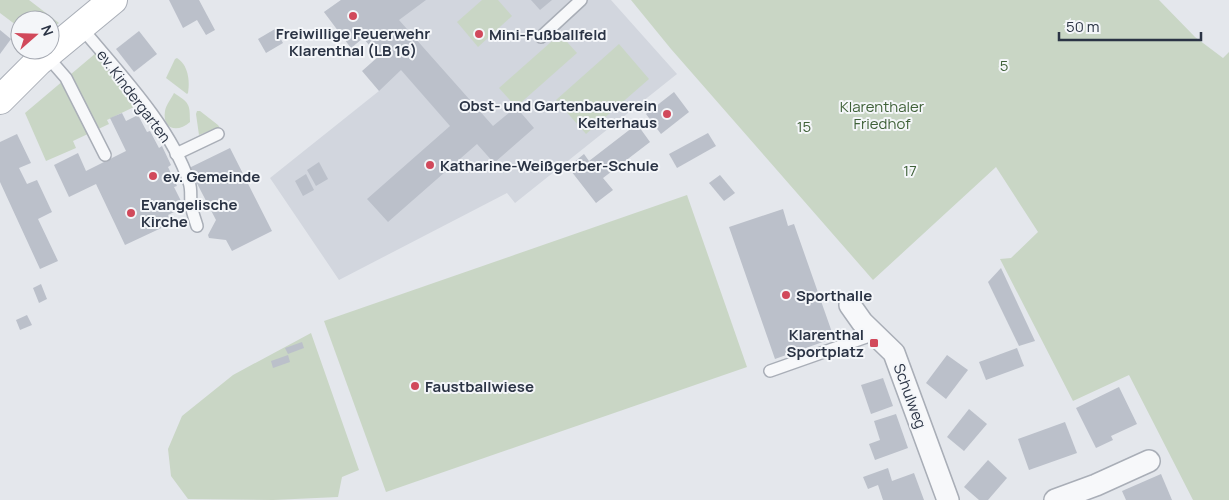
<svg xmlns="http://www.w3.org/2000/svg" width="1229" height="500" font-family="Manrope,sans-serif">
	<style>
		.built { fill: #d2d6de }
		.green { fill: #c9d6c5 }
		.building { fill: #bbc0ca }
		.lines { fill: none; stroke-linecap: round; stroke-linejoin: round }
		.lane-casing { stroke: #a9aeb7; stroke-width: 14 }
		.street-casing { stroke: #a9aeb7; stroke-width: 24 }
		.secondary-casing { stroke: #a9aeb7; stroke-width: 30 }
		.lane { stroke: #f7f8fa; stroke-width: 11 }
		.street { stroke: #f7f8fa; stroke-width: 21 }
		.secondary { stroke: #fff; stroke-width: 28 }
		.poi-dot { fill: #d1495b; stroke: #f4f6f9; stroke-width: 2 }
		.labels { text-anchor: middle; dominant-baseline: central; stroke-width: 4; stroke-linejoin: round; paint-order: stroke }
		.poi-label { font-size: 15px; font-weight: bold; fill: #2b3445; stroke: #f4f6f9; text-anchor: start }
		.park-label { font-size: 15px; fill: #3f6138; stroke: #f4f6f9 }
		.street-label { font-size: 15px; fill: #2b3445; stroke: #f4f6f9 }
	</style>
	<rect width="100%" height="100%" fill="#e4e7ec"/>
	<polygon class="built" points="341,0 611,0 677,74 515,203 507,193 339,280 270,178 379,91 379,56 363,38 351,48 324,12"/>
	<g class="green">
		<polygon points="0,0 29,0 59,23 50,30 50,20 20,20 20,28 0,13"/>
		<polygon points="482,0 498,0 512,16 478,47 457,22"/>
		<polygon points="631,0 1159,0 1195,37 1223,58 1229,52 1229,500 1193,500 1129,375 1073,401 1000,259 1011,258 1038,232 996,167 873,280 671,49"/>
		<polygon points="560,34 577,53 516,107 499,88"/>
		<polygon points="619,44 649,79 586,134 556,100"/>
		<polygon points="96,53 138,105 107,120 109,124 73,141 76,148 46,161 25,113"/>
		<path d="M177,58c11,7 13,22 11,35l-1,1 -21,-16 9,-19z"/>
		<path d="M174,93c15,10 16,10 16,29 -12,11 -28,8 -25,-11 1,-6 6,-12 9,-18z"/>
		<polygon points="197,111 200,111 218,125 220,128 218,131 214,129 199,135 196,114"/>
		<polygon points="687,195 747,367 386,492 324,321"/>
		<polygon points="311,333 359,470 342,477 338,497 273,500 188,499 171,476 168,449 182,416 233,375"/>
	</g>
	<g class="building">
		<polygon points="169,0 199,0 215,30 206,35 197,20 183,28"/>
		<polygon points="341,0 426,0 399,20 493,126 516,107 534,128 494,163 477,144 388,222 367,199 450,126 401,70 379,91 362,71 379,56 363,38 351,48 324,12"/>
		<polygon points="531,0 552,0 540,10"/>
		<polygon points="275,29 283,43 266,53 258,39"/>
		<polygon points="0,30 11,39 0,54"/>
		<polygon points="139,31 157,54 134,72 116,49"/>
		<polygon points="674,92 689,112 661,134 646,114"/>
		<polygon points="122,113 126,121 138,115 147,132 150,131 159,148 162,146 171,165 168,167 177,186 174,187 184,207 168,215 172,223 125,245 96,184 69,197 54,165 78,153 86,171 126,151 110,118"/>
		<polygon points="637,124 650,142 603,178 613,190 596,203 568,167 584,154 589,161"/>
		<polygon points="708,133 716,146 677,168 669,154"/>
		<polygon points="17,134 31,163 19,168 27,184 37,180 52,212 38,219 58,261 40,269 0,182 0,142"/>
		<polygon points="230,148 272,231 232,251 226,240 209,238 208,235 216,220 189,168"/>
		<polygon points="319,162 328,179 316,186 307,170"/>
		<polygon points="306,174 314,190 303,196 295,181"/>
		<polygon points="720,175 735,193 724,201 709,183"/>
		<polygon points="783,209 788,226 794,224 834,338 775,359 729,227"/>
		<polygon points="1001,268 1035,341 1019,346 988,282"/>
		<polygon points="41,284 47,299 39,303 33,288"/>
		<polygon points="27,315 32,325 20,330 16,320"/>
		<polygon points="302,342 304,348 288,354 285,348"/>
		<polygon points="1017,348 1024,366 986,380 979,362"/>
		<polygon points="288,355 290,362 273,368 271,361"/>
		<polygon points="947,355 968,370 946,399 926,383"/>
		<polygon points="883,378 893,406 871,414 861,385"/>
		<polygon points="1119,387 1137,424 1111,436 1113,440 1096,448 1076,408"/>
		<polygon points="969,409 987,424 964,451 947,437"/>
		<polygon points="896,414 908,448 875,460 869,444 880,440 874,421"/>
		<polygon points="1065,422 1077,453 1029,470 1018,439"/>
		<polygon points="988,460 1007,478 988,500 979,500 964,487"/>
		<polygon points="888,468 892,481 914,473 924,500 883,500 878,485 868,489 863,477"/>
		<polygon points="1161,474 1172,500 1126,500 1122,491"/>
	</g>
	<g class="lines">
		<g class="lane-casing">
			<g id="lane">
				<path d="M80,26c38,46 90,99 109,156 3,8 1,15 2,22 1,8 4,15 6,22"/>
				<polyline points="541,37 581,0"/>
				<polyline points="46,55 66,78 105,155"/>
				<polyline points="176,154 218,134"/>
				<polyline points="770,371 875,334"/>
			</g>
		</g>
		<g class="street-casing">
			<g id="street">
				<polyline points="850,305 862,322 894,353 948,500"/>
				<polyline points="1055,500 1096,485 1149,461"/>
			</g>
		</g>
		<g class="secondary-casing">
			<polyline id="secondary" points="0,100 38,62 113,0"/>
		</g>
		<use href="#lane" class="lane"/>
		<use href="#street" class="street"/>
		<use href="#secondary" class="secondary"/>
	</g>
	<g class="poi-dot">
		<circle cx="353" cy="16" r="5"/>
		<circle cx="479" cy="34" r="5"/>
		<circle cx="667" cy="114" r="5"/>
		<circle cx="430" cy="165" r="5"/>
		<circle cx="153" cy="176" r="5"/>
		<circle cx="131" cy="213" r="5"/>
		<circle cx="786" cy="295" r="5"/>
		<rect x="869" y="338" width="10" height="10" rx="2.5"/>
		<circle cx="415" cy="386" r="5"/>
	</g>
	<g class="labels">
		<g class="poi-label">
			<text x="353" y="33" text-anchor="middle">Freiwillige Feuerwehr<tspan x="353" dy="17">Klarenthal (LB 16)</tspan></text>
			<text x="489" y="34">Mini-Fußballfeld</text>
			<text x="657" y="105" text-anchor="end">Obst- und Gartenbauverein<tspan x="657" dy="17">Kelterhaus</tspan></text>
			<text x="440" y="165">Katharine-Weißgerber-Schule</text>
			<text x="163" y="176">ev. Gemeinde</text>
			<text x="141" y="204">Evangelische<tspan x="141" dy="17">Kirche</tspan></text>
			<text x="796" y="295">Sporthalle</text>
			<text x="864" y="334" text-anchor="end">Klarenthal<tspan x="864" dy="17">Sportplatz</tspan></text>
			<text x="425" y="386">Faustballwiese</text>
		</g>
		<g class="park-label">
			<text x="1004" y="65">5</text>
			<text x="882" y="106">Klarenthaler<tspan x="882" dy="17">Friedhof</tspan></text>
			<text x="804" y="126">15</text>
			<text x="910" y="170">17</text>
		</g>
		<g class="street-label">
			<text transform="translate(134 96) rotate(53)">ev. Kindergarten</text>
			<text transform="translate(910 396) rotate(70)">Schulweg</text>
		</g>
	</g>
	<g transform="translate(35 35) rotate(70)"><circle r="24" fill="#f4f6f9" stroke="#a4a8b1"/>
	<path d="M0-4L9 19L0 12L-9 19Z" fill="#d1495b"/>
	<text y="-8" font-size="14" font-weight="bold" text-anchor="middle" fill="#2b3445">N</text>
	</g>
	<path d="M1059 32v8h142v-8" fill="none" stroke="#2b3445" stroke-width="2.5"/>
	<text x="1066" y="32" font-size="15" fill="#2b3445" stroke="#f4f6f9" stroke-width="4" paint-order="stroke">50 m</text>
</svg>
